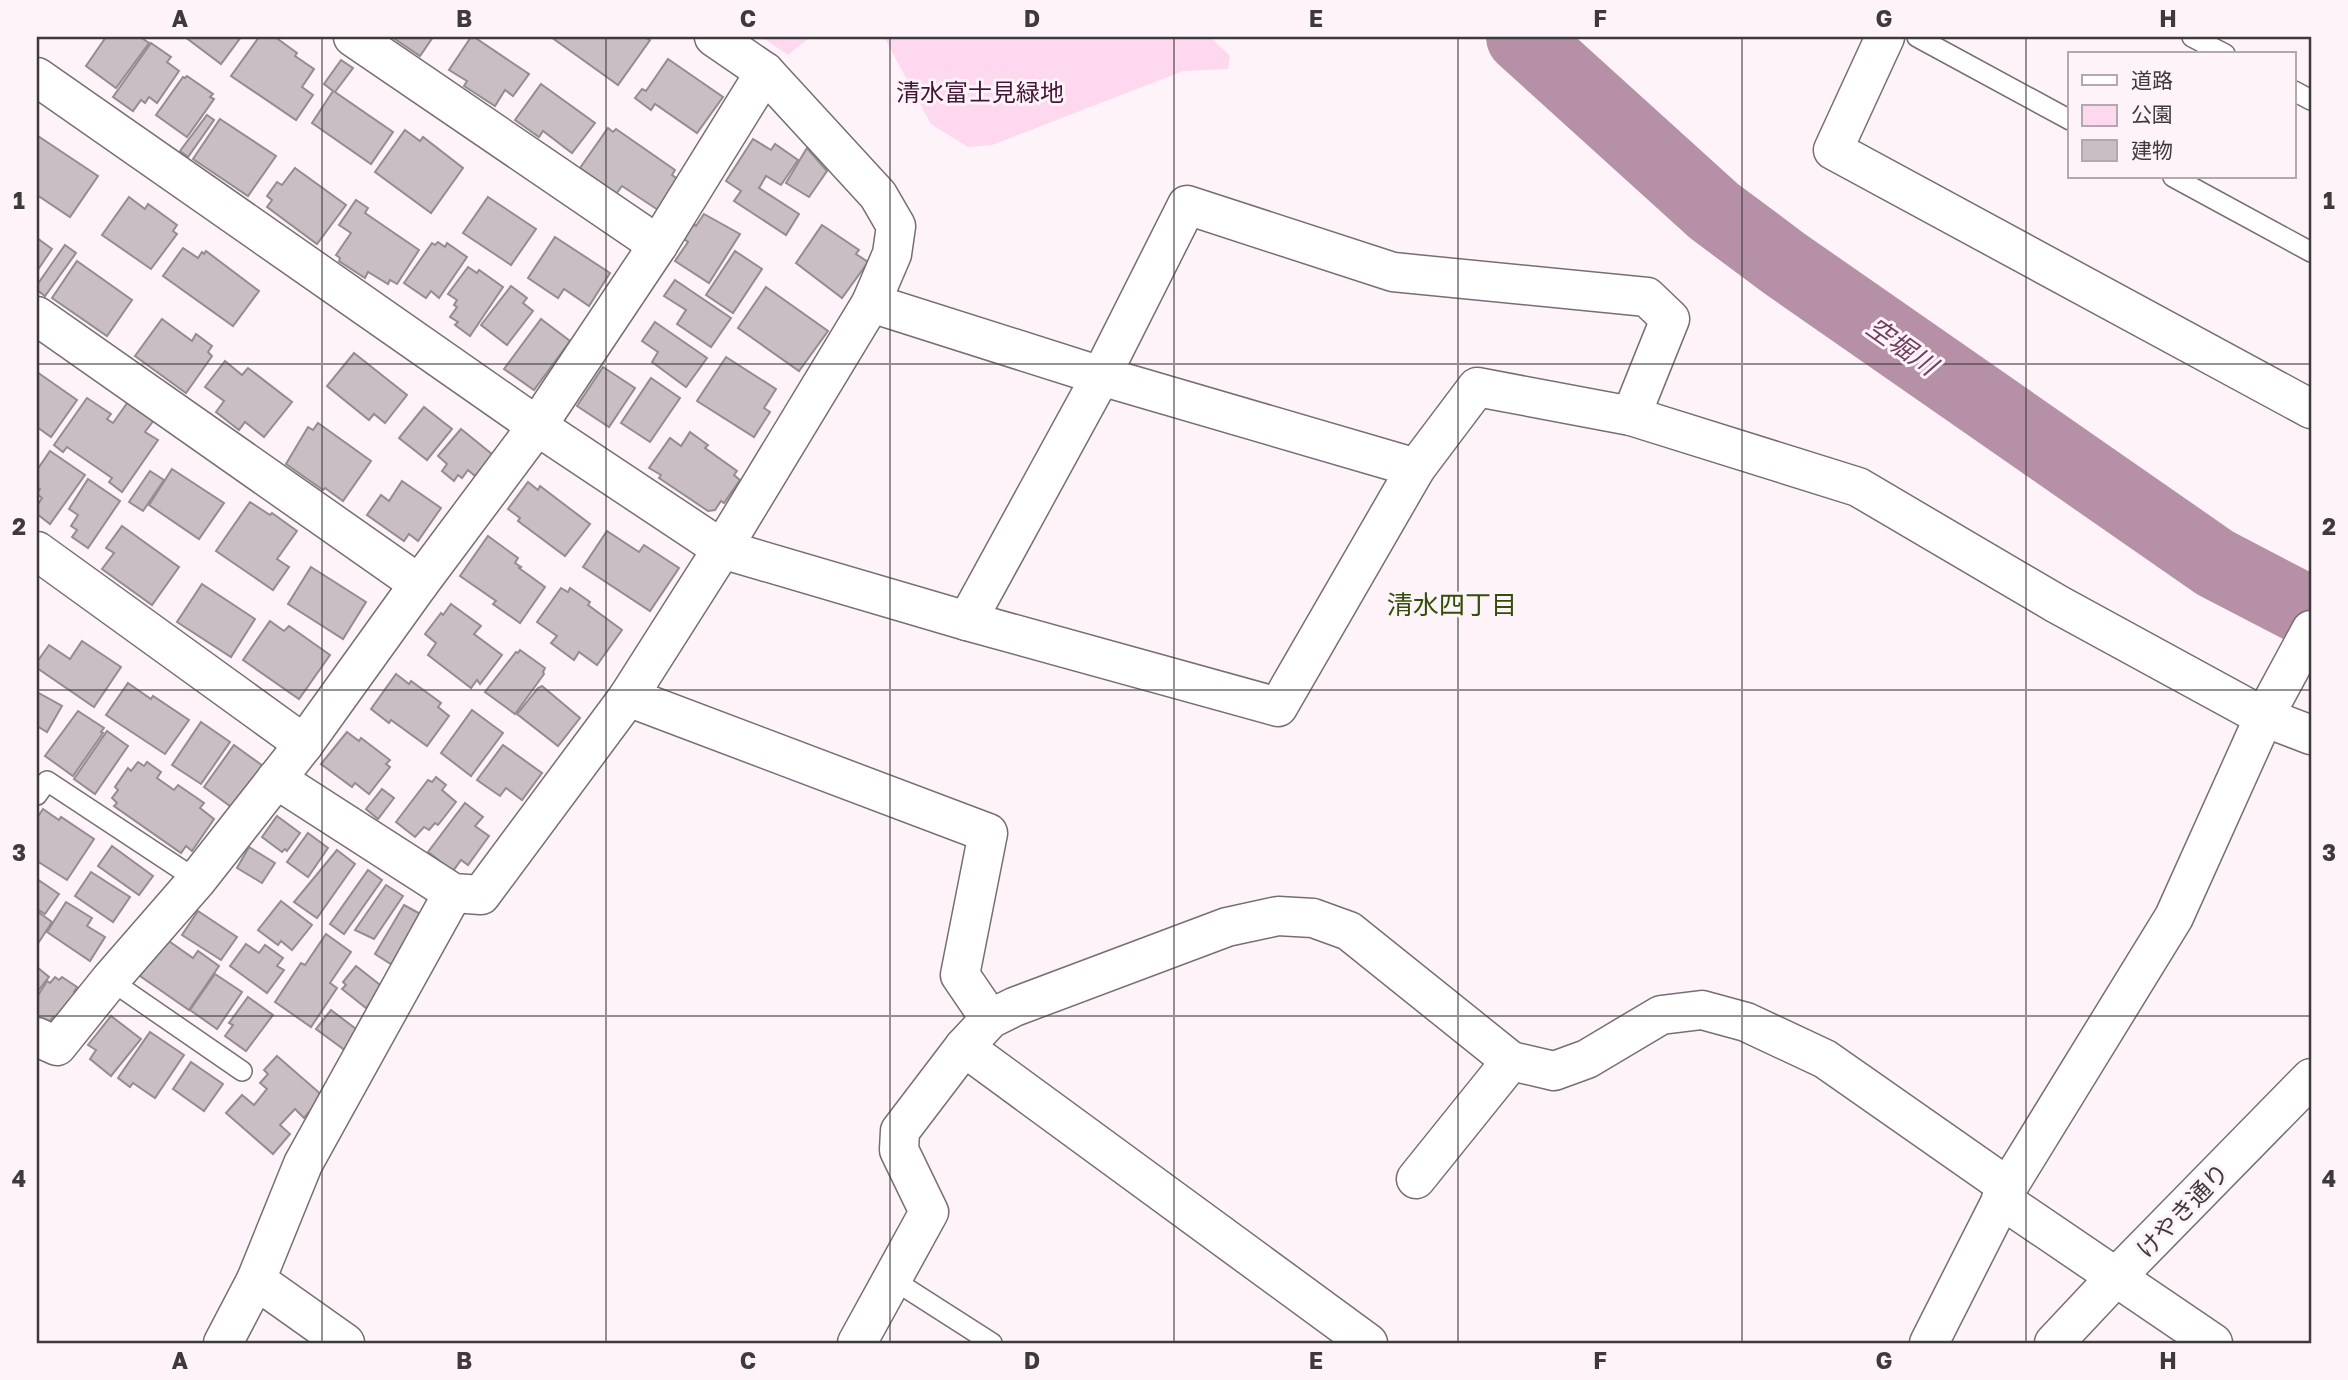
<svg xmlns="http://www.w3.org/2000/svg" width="2348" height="1380" font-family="'Golos Text','Noto Sans JP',sans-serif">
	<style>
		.green { fill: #fdd8ef }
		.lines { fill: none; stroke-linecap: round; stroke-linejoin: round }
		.river { stroke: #b590a7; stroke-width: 72 }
		.building { fill: #c8bec4; stroke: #958c92; stroke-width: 2 }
		.service-casing { stroke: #776e73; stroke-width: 22 }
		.minor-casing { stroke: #776e73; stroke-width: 41 }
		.tertiary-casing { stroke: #776e73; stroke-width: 41 }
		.service { stroke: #fff; stroke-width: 19 }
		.minor { stroke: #fff; stroke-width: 38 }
		.tertiary { stroke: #fff; stroke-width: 38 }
		.grid { fill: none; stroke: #3e3a3c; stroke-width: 2; stroke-opacity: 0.55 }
		.labels { text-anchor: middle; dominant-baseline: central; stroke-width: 6; stroke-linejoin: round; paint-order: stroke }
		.park-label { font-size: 24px; fill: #441636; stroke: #fdf3f9 }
		.street-label { font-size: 24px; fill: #3e3a3c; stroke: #fdf3f9 }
		.water-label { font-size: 26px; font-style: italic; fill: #713f61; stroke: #fdf3f9 }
		.neighbourhood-label { font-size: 26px; fill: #314f08; stroke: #fdf3f9 }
		.neatline { fill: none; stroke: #3e3a3c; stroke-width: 2.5 }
		.grid-label { font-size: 23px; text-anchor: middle; font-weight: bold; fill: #3e3a3c }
	</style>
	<rect width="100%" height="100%" fill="#fdf3f9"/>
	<g class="green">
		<polygon points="762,37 810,37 788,55"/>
		<polygon points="884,37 1210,37 1230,56 1228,69 1183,71 992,145 968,147 931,124"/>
	</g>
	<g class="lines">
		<polyline class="river" points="1522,37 1714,211 1785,264 2215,563 2311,613"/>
	</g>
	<g class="building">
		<polygon points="106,37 140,37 149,43 116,88 86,66"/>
		<polygon points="185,37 241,37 221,64"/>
		<polygon points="259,37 275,37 297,53 295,56 314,69 302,87 313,95 296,120 231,76"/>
		<polygon points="392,37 433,37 420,56"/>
		<polygon points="471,37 474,37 529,74 513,96 505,90 495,106 464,86 467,81 449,70"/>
		<polygon points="551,37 644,37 650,40 618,85"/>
		<polygon points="151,43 171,57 167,62 179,71 157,103 149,97 145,103 141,100 133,111 113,97"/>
		<polygon points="668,59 723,97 697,133 655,104 651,110 635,98 642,89 646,91"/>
		<polygon points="341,60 353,68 335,92 393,132 371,164 312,123 333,91 324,84"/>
		<polygon points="187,76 213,94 210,97 214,99 187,137 156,115 183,77 185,78"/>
		<polygon points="541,84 595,123 572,153 543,131 539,137 515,120"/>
		<polygon points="207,115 214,120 188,157 180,151"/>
		<polygon points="220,119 276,156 248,196 193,159"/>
		<polygon points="608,128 613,132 616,129 675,170 672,175 679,180 658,210 622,186 616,194 580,168"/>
		<polygon points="405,130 420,141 423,137 463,168 431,213 375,172"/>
		<polygon points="38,136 98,176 70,217 37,195"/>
		<polygon points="753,139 771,150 775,144 798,160 781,185 766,176 759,188 799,214 786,235 734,201 741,191 726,181"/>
		<polygon points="807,148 827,171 809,197 786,183"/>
		<polygon points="295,168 346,205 317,244 267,207 272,200 267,196 277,182 282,185"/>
		<polygon points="129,197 145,209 148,204 177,225 173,231 177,234 151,269 102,235"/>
		<polygon points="488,197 536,229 511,265 463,233"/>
		<polygon points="356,200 368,208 365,213 419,250 397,284 390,280 388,284 368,272 365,278 339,261 340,258 336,255 351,233 339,225"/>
		<polygon points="704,214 740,234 709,283 675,261 688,242 684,239 694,224 696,226"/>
		<polygon points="822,225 859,250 856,254 868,262 842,298 796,263"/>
		<polygon points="555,237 610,273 589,306 564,289 558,298 528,278"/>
		<polygon points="37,238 52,249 37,271"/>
		<polygon points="438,242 445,247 447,243 467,257 439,298 431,291 426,298 404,283 432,243 435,245"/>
		<polygon points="65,245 76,253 45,296 37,290 37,285"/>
		<polygon points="183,248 198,258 202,252 204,254 206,251 259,291 233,326 163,276"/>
		<polygon points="735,251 762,269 733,313 706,295"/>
		<polygon points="77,261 132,300 107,336 52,298"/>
		<polygon points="468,267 477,273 479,270 503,287 470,336 455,325 458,322 450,317 457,307 454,305 457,300 448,294"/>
		<polygon points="675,280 731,318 711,347 677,324 686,310 664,296"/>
		<polygon points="511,286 527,298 523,303 533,311 507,345 481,325"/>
		<polygon points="766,287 828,331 799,371 738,328"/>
		<polygon points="162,319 192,341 196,334 212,346 208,352 212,356 186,393 135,356"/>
		<polygon points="541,319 570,341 534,390 504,369"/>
		<polygon points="655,322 707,358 686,387 652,362 658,352 642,341"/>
		<polygon points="354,353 407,395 385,423 374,414 369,420 327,386"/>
		<polygon points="726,357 776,389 764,408 770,412 754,437 697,401"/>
		<polygon points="225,361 242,375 248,368 292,402 264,437 245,422 239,430 216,412 224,401 205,387"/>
		<polygon points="603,367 635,388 609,427 577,406"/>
		<polygon points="37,372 77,400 51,437 37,427"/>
		<polygon points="651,378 680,398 650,442 621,423"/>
		<polygon points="87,398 111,414 107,419 113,423 128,402 154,420 145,432 158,440 122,492 109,482 112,478 67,447 63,452 54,445"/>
		<polygon points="424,407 452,429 427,460 399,438"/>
		<polygon points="318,423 371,461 343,501 325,488 323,490 286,464 308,427 313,430"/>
		<polygon points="461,429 493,455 475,476 468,470 462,478 458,475 454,481 442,471 447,464 438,456"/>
		<polygon points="690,432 708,445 705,448 737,471 734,475 740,480 724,503 721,501 715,510 708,511 659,478 661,475 649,468 670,438 681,446"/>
		<polygon points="50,451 85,475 50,524 37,514 37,506 42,498 37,494 40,489 37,487 37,470"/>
		<polygon points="172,469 224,503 199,539 149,505"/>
		<polygon points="150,471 164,480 143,511 129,502"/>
		<polygon points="88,479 120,501 88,548 72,537 77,530 71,526 78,515 69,509"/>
		<polygon points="402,481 441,508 418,541 409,534 404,541 367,515 381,495 389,501"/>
		<polygon points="528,482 538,490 540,486 590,524 565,556 518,521 520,518 508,509"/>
		<polygon points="250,502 270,515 272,513 297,531 277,559 289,567 273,590 216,551"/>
		<polygon points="122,526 179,567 152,605 102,569 114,553 106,548"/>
		<polygon points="607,531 639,552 644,545 679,568 650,611 583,567"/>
		<polygon points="488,536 518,558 515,563 521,567 519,568 545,587 520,623 493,604 496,601 460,576"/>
		<polygon points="311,567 366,602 343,639 288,604"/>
		<polygon points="202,584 255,619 231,657 177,622"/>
		<polygon points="561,588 568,592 570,588 590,602 588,605 622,630 597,665 579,652 574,660 551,643 557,636 537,622"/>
		<polygon points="451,604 481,626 474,634 502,655 480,684 477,680 471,688 428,655 436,643 425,634 441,613 443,615"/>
		<polygon points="270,621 284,631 289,626 330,655 299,699 243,660"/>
		<polygon points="82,641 121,667 94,707 37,668 37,662 49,645 70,659"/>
		<polygon points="520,650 545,668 543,672 544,674 515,714 485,692 516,652 518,653"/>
		<polygon points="396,674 409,684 411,681 441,703 438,707 449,716 427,746 391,720 389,723 371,709"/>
		<polygon points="128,683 151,699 153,696 189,720 165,754 106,715"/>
		<polygon points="542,686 580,718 558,746 517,714 538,688"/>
		<polygon points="37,692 62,706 47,732 37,726"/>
		<polygon points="472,710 503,733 471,776 441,753"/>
		<polygon points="78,711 104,728 101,732 103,733 73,776 45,756"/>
		<polygon points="201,722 230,742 201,784 172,765"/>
		<polygon points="107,731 128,746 95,794 74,779"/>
		<polygon points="347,732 359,741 361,738 390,760 386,764 390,767 369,794 355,783 352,787 321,764"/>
		<polygon points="234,745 263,766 234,809 204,787"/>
		<polygon points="503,745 542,773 522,800 506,788 500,796 477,780"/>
		<polygon points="138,762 144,766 147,762 161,772 157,778 174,790 178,785 204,803 200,808 214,819 192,851 186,846 181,853 114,806 117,803 112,798 118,790 115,787 128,768 131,771"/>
		<polygon points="436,777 446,785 442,790 456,802 438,825 435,823 429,830 424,827 415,837 396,822 428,780 432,782"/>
		<polygon points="382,789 394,798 378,819 366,809"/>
		<polygon points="465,803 483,817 475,826 489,836 468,865 461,860 453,871 428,852"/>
		<polygon points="43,809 59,820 61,817 94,839 67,880 37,861 37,818"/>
		<polygon points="277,816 300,833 287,851 285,849 282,852 262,837"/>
		<polygon points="308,833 328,848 308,877 287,862"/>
		<polygon points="112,846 153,876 139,895 98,866"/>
		<polygon points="249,847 275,863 262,883 237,868"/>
		<polygon points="337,850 355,864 317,918 294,902"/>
		<polygon points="368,870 382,880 344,934 330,924"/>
		<polygon points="91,872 130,897 113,922 75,896"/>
		<polygon points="37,879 59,894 45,914 37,909"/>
		<polygon points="386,885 403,896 374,939 355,930"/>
		<polygon points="281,901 312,925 292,950 281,941 278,945 258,930"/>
		<polygon points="66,902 92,918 87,926 105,937 90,961 47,932"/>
		<polygon points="404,905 424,916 394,966 375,954"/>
		<polygon points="37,911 52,922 37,945"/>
		<polygon points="198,911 237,937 221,960 182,935"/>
		<polygon points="326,934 351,952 330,983 337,988 311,1027 275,1002 301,963 305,965"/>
		<polygon points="166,939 193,958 198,951 219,966 189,1010 140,976"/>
		<polygon points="246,944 259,953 265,945 283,958 277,966 284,970 267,993 230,966"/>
		<polygon points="356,966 384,988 372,1005 370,1003 366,1008 342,989 346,985 343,982"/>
		<polygon points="37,967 49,977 37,992"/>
		<polygon points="215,974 242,992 217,1029 190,1010"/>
		<polygon points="55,977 59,980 62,977 77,987 74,992 77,993 59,1021 53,1017 46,1026 37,1019 37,997 47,981 50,983"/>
		<polygon points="248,997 273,1015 246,1051 225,1036 233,1025 229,1023"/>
		<polygon points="331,1010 360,1032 346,1051 316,1029"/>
		<polygon points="111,1016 141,1039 111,1076 90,1059 96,1050 88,1045"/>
		<polygon points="150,1032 184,1055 155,1098 133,1083 130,1087 118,1078"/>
		<polygon points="277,1056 323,1096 304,1118 295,1109 280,1125 290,1134 273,1154 226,1113 242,1095 254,1105 267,1089 260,1083 268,1074 264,1070"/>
		<polygon points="191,1062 223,1084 204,1111 173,1089"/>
	</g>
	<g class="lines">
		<g class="service-casing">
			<g id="service">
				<polyline points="1917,37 2070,120"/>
				<polyline points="2192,37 2225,54"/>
				<polyline points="2294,91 2311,100"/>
				<polyline points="2173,177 2311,252"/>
				<polyline points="37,795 47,781 197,880"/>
				<polyline points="110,980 242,1071"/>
				<polyline points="892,1279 992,1343"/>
			</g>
		</g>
		<g class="minor-casing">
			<g id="minor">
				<polyline points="353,37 658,245"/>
				<polyline points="1885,37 1833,150 2311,409"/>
				<polyline points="37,77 537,426 722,549 967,621 1278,707 1416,468 1477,387 1631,416 1858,487 2057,604 2264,717 2311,735"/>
				<polyline points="871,303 1101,376 1416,468"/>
				<polyline points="37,316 419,584"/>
				<polyline points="37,551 304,744"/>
				<polyline points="967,621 1101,376 1187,205 1393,272 1647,297 1670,319 1631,416"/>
				<polyline points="628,697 988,833 960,975 990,1019"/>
				<polyline points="276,779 453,893 481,895 628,697 722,549 871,303 892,254 896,226 878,195 765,72 714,37"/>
				<polyline points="37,1037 57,1046 110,980 197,880 304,744 419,584 537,426 658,245 765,72"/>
				<polyline points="964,1047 1368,1343"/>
				<polyline points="1416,1179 1511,1061"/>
				<polyline points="2001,1199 2213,1343"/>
				<polyline points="256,1280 345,1343"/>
				<polyline points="223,1343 256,1280 303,1164 453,893"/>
				<polyline points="857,1343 929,1212 899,1150 900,1131 964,1047 990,1019 1014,1007 1227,927 1278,916 1313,918 1349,931 1511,1061 1554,1071 1587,1059 1661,1015 1702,1010 1746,1022 1825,1059 2008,1187"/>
				<polyline points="1929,1343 2008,1187 2174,917 2264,717 2311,630"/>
			</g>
		</g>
		<g class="tertiary-casing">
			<polyline id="tertiary" points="2054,1343 2116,1277 2311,1078"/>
		</g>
		<use href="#service" class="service"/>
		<use href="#minor" class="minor"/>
		<use href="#tertiary" class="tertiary"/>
	</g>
	<path class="grid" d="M322,37v1306M606,37v1306M890,37v1306M1174,37v1306M1458,37v1306M1742,37v1306M2026,37v1306M37,364h2274M37,690h2274M37,1016h2274"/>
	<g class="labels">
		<g class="park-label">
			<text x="980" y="91">清水富士見緑地</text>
		</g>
		<g class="street-label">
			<text transform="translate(2182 1210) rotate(-46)">けやき通り</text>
		</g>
		<g class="water-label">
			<text transform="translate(1902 346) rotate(35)">空堀川</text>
		</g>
		<g class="neighbourhood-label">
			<text x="1452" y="604">清水四丁目</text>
		</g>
	</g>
	<rect width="2348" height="1380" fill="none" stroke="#fdf3f9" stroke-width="77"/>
	<rect x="2068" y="52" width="228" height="126" fill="#fdf3f9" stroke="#b1a9ad" stroke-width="2"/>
	<rect x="2082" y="75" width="35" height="10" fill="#ffffff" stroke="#b1a9ad" stroke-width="2"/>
	<text x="2131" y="88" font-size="21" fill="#3e3a3c">道路</text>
	<rect x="2082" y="105" width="35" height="21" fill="#fdd8ef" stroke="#b1a9ad" stroke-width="2"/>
	<text x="2131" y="122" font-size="21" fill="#3e3a3c">公園</text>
	<rect x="2082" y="140" width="35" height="21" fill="#c8bec4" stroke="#b1a9ad" stroke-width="2"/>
	<text x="2131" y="158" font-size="21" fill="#3e3a3c">建物</text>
	<rect x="38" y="38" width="2272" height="1304" class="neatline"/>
	<g class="grid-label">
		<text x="180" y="27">A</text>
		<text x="464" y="27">B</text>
		<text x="748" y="27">C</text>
		<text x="1032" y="27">D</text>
		<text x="1316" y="27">E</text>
		<text x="1600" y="27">F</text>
		<text x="1884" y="27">G</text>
		<text x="2168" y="27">H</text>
		<text x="19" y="209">1</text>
		<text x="2329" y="209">1</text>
		<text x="19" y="535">2</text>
		<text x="2329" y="535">2</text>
		<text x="19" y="861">3</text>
		<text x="2329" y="861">3</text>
		<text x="19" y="1187">4</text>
		<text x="2329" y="1187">4</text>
		<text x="180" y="1369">A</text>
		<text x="464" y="1369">B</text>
		<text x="748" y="1369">C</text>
		<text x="1032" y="1369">D</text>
		<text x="1316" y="1369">E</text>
		<text x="1600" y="1369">F</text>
		<text x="1884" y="1369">G</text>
		<text x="2168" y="1369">H</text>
	</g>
</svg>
